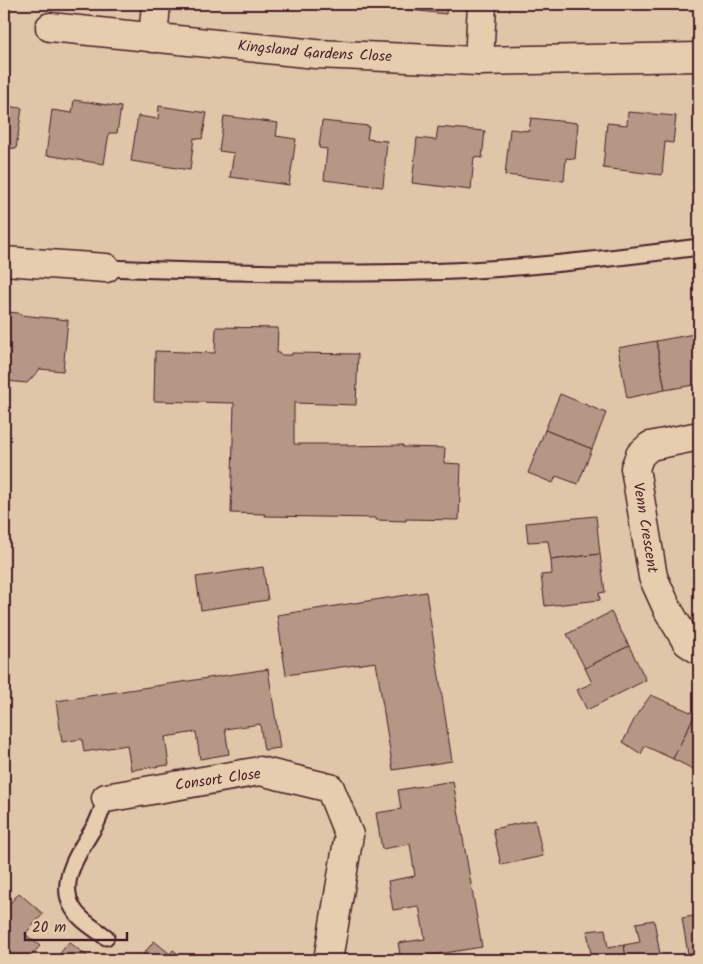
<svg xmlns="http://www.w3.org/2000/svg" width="703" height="964" font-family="Kalam,sans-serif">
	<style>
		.building { fill: #b59785; stroke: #4a1f2b }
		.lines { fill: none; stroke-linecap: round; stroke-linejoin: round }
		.lane-casing { stroke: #4a1f2b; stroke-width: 19 }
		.street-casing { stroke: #4a1f2b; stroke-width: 31 }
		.lane { stroke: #e5cdad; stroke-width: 15 }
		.street { stroke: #e5cdad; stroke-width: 28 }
		.labels { text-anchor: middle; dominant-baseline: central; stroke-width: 4; stroke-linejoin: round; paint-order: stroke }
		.street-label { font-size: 15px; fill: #4a1f2b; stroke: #e5cdad }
	</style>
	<rect width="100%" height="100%" fill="#dfc6a8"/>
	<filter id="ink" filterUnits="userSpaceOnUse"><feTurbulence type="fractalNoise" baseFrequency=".02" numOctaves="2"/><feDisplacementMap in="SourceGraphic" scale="10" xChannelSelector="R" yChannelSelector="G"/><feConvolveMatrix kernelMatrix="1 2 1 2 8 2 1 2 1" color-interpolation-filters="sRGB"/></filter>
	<g filter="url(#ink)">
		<g class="building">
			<polygon points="4,4 10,4 8,22 4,22"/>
			<polygon points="319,4 367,4 367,8"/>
			<polygon points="392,4 447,4 446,14 392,8"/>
			<polygon points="74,100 121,107 117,133 109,133 104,164 46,155 52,110 72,113"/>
			<polygon points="4,106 22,108 16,149 4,147"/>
			<polygon points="159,106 207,113 202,139 194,138 190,170 131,161 138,116 158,119"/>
			<polygon points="628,112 676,116 673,143 665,142 662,175 603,168 607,123 627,125"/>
			<polygon points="224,116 278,123 276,136 296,139 289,185 230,177 234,153 219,151"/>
			<polygon points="531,118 578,123 575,159 566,158 564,181 505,175 510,129 529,131"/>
			<polygon points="322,121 369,126 367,139 387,141 383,187 324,180 327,149 319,148"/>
			<polygon points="438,127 485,131 482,158 474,157 471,190 412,183 417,138 436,140"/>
			<polygon points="8,312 18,313 21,315 68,320 63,371 40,369 27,383 6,381 4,387 4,314"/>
			<polygon points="216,327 278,328 277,353 280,353 280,355 292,355 292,353 358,354 356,405 294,403 294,444 348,444 347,446 403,445 403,447 445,448 444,463 461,464 459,520 406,519 406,521 376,520 376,518 265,516 265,514 231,513 234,403 154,401 155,351 215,353"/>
			<polygon points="694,334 699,363 699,384 665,390 656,341"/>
			<polygon points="656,341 665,390 627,398 618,348"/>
			<polygon points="560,394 606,413 592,449 545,430"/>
			<polygon points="545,430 592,449 578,484 556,476 553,483 528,473"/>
			<polygon points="596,516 600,554 551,560 548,541 528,542 526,523"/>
			<polygon points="600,554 605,592 599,593 600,600 545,606 541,575 552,574 551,560"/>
			<polygon points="263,567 268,600 201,610 196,577"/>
			<polygon points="426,592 452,761 393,770 376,662 286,675 277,615"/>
			<polygon points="611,612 629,646 585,668 567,634"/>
			<polygon points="629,646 646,680 587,710 577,690 592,683 585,668"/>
			<polygon points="268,669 280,748 264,750 260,724 225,729 229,754 200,759 196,732 165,737 169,765 131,770 127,745 84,752 82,739 62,742 56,701"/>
			<polygon points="651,695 695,714 673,759 645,746 641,754 623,742 637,714"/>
			<polygon points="695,714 699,716 699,772 673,759"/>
			<polygon points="453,781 482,947 401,960 398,943 425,939 419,906 393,910 388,881 415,876 410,844 382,849 376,813 401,809 398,790"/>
			<polygon points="535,820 543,856 501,865 493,829"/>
			<polygon points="19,893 43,914 25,934 40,946 27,960 4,960 4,910"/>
			<polygon points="699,915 699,960 689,960 682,918"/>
			<polygon points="654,920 661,960 626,960 624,945 640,942 636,923"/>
			<polygon points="605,929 608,948 624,945 626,960 592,960 587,931"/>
			<polygon points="154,941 170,954 173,950 186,960 139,960"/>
			<polygon points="69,942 92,960 55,960"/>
		</g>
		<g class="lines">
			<g class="lane-casing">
				<g id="lane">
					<path d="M106,268c105,4 210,7 314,4 94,-2 187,-13 279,-25"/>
					<path d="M106,798c-3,9 -6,18 -10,26 -16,27 -46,65 -15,94 7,7 17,13 25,19"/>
				</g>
			</g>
			<g class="street-casing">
				<g id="street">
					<path id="s1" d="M50,27l266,27 163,7 220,-4"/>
					<polyline points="153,38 156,4"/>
					<polyline points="479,61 482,4"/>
					<polyline points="4,261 106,268"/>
					<path id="s2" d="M699,436l-49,10 -10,9 -5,13 18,109 15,33 19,32 12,8"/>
					<polyline points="106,798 260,771 330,788 349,835 328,960"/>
				</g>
			</g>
			<use href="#lane" class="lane"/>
			<use href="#street" class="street"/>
		</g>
	</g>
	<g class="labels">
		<g class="street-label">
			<text stroke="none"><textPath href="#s1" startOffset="266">Kingsland Gardens Close</textPath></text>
			<text stroke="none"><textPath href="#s2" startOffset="138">Venn Crescent</textPath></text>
			<text transform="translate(218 780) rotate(-8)">Consort Close</text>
		</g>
	</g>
	<rect width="703" height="964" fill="none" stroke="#e5cdad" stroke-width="20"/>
	<rect x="10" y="10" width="683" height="944" fill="none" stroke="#4a1f2b" stroke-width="2" filter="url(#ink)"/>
	<path d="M25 932v8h102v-8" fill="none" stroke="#4a1f2b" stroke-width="2.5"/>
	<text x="32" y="932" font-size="15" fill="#4a1f2b" stroke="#e5cdad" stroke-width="4" paint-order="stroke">20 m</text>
</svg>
